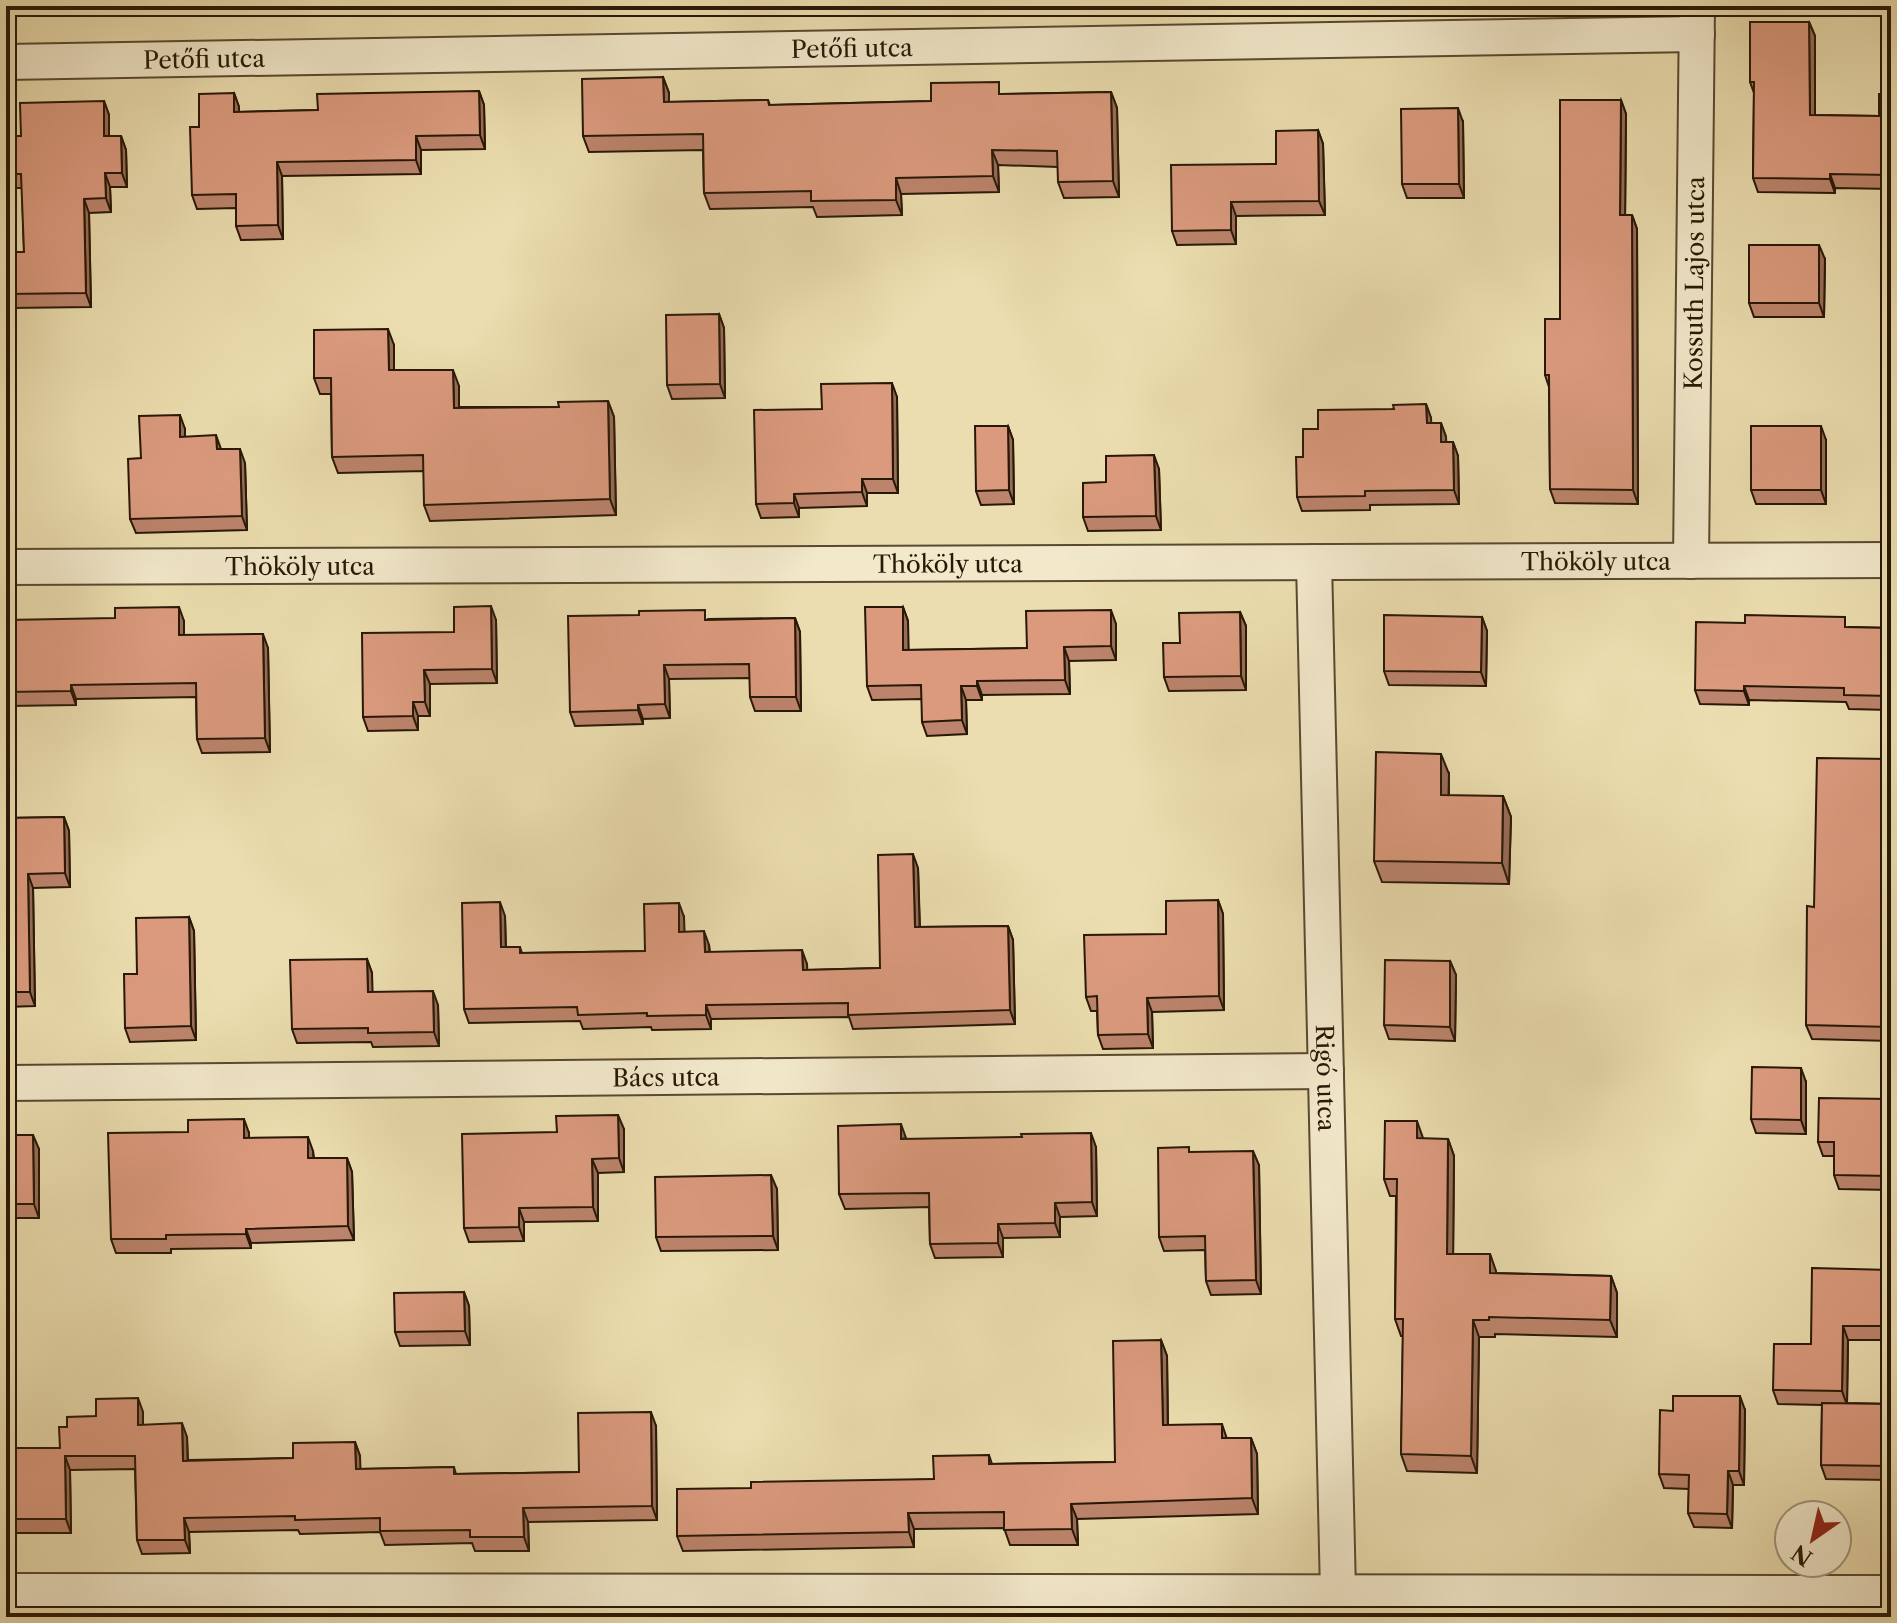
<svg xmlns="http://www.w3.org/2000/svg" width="1897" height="1623" font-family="'Libre Caslon Text',serif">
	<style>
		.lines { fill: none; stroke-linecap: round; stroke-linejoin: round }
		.minor-casing { stroke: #594930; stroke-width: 38 }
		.minor { stroke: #f2e9cb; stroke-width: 34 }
		.wall { fill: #bc846c; stroke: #281806; stroke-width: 2 }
		.shaded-wall { fill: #996c58; stroke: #281806; stroke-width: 2 }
		.building { fill: #db9a7e; stroke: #281806; stroke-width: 2 }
		.labels { text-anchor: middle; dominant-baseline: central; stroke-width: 6; stroke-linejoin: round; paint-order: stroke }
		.street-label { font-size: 24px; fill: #281806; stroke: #f2e9cb }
	</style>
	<rect width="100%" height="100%" fill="#ebddaf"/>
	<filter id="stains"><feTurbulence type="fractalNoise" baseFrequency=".0025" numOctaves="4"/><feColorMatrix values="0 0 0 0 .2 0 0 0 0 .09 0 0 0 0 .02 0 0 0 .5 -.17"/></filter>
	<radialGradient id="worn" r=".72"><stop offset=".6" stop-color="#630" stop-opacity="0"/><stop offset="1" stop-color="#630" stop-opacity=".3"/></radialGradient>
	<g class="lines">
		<g class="minor-casing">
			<g id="minor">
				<path id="s1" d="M6,62l1691,-28"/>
				<path id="s2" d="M1691,561l6,-555"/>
				<path id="s3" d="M1314,562l24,1030"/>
				<path id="s4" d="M6,567l1885,-7"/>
				<path id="s5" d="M6,1083l1320,-12"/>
				<polyline points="6,1591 1891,1593"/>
			</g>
		</g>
		<use href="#minor" class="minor"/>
	</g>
	<g class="wall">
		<polygon points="1809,22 1815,36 1815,115 1879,116 1891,94 1891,189 1835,188 1835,193 1758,192 1753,178 1754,93 1750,82"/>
		<polygon points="663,77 669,93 669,102 768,100 770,105 931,101 1003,94 1111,92 1117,108 1119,197 1064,198 1058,182 1058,167 998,165 999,192 901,194 902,215 817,217 813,207 710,209 704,193 703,150 589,152 583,136"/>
		<polygon points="479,91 484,105 485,149 421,150 421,174 282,176 283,239 241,240 236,226 236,208 197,209 192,195 199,127 234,93 239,107 239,112 318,110"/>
		<polygon points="1621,100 1626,114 1625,215 1632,215 1637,229 1638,504 1555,503 1550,489 1549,387 1545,375"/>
		<polygon points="104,101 109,115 109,136 121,136 126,150 127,187 110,187 111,212 89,213 91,307 11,308 6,295 6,252 24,252 22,188 8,188 6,183 6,136 21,136"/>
		<polygon points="1463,122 1464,198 1407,198 1402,184"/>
		<polygon points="1318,130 1323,144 1325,215 1236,216 1236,244 1177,245 1172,231 1276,164"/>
		<polygon points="1825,259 1824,317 1754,317 1749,303"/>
		<polygon points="719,314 724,328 725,398 672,399 667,385"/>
		<polygon points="394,345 394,370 459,386 459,407 559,407 608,401 614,417 616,515 430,521 424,505 424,471 338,473 332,457 331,394 320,394 314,378"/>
		<polygon points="897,397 898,493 867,493 867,506 799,508 799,517 761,518 756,504 822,409"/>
		<polygon points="1426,404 1431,418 1431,423 1441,423 1446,437 1446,442 1453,442 1458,456 1459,504 1370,505 1370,510 1302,511 1297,497 1318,429 1394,409"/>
		<polygon points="1008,426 1013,440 1014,504 981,505 976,491"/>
		<polygon points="185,429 185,437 221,449 245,463 247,530 136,533 130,519 141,458"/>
		<polygon points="1826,440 1826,504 1756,504 1751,490"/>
		<polygon points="1159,469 1161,530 1088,531 1083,517 1106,482"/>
		<polygon points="903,607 908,621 908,650 1027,648 1116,624 1116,660 1069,661 1070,694 982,695 982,700 966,700 967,734 927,736 922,722 922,699 872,700 867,686"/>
		<polygon points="1240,612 1246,626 1246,690 1169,691 1164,677 1180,643"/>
		<polygon points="1482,617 1487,631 1486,686 1389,685 1384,671"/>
		<polygon points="795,618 800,632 801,711 755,711 750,697 750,678 669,679 670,718 643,719 643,724 575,726 570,712 708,619"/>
		<polygon points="6,620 184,621 184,635 268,648 270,752 202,753 197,739 196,697 76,699 76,705 8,706 6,700"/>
		<polygon points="496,620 497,683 430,684 430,716 418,716 418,730 368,731 363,717 454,632"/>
		<polygon points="1849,627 1891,628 1891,710 1849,709 1846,702 1749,700 1749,705 1700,704 1695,690"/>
		<polygon points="1891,759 1891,1041 1812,1039 1806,1025 1814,907"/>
		<polygon points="1449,774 1449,796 1503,796 1511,817 1509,884 1382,882 1374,861"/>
		<polygon points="64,817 69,831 70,887 33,888 35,1006 6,1007 6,818"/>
		<polygon points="918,868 920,927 1008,926 1013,940 1015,1024 853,1029 849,1017 711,1019 711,1029 652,1030 651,1027 583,1029 580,1021 469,1023 464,1009 505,916 506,947 520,947 522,953 645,951 684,917 684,931 709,945 710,952 807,964 807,970 880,968"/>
		<polygon points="1218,900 1223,914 1224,1010 1152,1012 1153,1048 1103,1049 1098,1035 1097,1011 1091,1011 1086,997 1166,934"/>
		<polygon points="189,917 194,931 196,1040 130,1042 125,1028 137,974"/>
		<polygon points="367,959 372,973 372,992 438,1005 439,1046 373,1047 371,1042 297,1043 292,1029"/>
		<polygon points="1450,961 1456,975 1455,1041 1389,1039 1384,1025"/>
		<polygon points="1806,1082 1806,1134 1756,1133 1751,1119"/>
		<polygon points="1891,1099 1891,1190 1839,1189 1834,1175 1834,1156 1823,1156 1818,1142"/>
		<polygon points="624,1129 624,1172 598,1173 598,1221 524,1222 524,1241 469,1242 464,1228 557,1132"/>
		<polygon points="249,1133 249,1138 313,1151 314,1158 347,1158 352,1172 354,1240 251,1243 251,1248 171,1249 171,1253 116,1253 111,1239"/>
		<polygon points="6,1135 39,1149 39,1218 6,1218"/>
		<polygon points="906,1139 1096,1147 1097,1216 1060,1217 1060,1237 1003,1238 1003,1257 935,1258 930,1244 929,1207 845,1209 839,1194"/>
		<polygon points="1423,1139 1448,1139 1454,1156 1453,1254 1490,1254 1496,1273 1611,1276 1617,1293 1617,1337 1495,1334 1495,1337 1479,1337 1477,1473 1407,1471 1401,1454 1403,1336 1401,1336 1395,1319 1396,1196 1390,1196 1384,1179"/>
		<polygon points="1190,1152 1259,1165 1261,1294 1211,1295 1206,1281 1205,1250 1164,1251 1159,1237"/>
		<polygon points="777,1189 778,1250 661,1251 656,1237"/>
		<polygon points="1891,1270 1891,1340 1848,1340 1847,1403 1891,1404 1891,1480 1826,1479 1821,1465 1822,1405 1778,1404 1773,1390 1811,1344"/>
		<polygon points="464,1292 469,1306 470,1345 400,1346 395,1332"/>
		<polygon points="1161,1340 1167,1356 1168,1425 1227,1438 1251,1438 1257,1454 1258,1514 1077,1519 1078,1545 1010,1545 1004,1528 914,1529 914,1547 683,1551 677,1536 751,1488 934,1479 989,1455 992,1464 1115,1462"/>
		<polygon points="1745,1410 1744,1485 1733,1485 1732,1528 1694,1527 1688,1513 1689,1489 1664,1488 1659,1474"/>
		<polygon points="143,1412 143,1425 187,1437 188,1460 293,1458 355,1442 360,1456 360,1469 454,1467 456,1474 579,1472 656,1426 657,1520 528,1522 529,1551 475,1551 472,1543 385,1545 380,1532 300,1534 298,1530 189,1532 190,1553 142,1554 137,1540 135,1469 70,1470 71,1533 9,1533 6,1524 6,1480 13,1480 60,1448 67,1427 96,1416"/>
	</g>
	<g class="shaded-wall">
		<polygon points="1809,22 1815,36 1815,129 1810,115"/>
		<polygon points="663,77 669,93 669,118 664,102"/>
		<polygon points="479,91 484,105 485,149 480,135"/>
		<polygon points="1111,92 1117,108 1119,197 1113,181"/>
		<polygon points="234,93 239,107 239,126 234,112"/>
		<polygon points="1621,100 1626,114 1625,229 1620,215"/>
		<polygon points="104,101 109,115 109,150 104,136"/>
		<polygon points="1458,108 1463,122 1464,198 1459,184"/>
		<polygon points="1318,130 1323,144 1325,215 1319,201"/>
		<polygon points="121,136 126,150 127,187 122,173"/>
		<polygon points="416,136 421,150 421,174 416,160"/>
		<polygon points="992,150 998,165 999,192 993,176"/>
		<polygon points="277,162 282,176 283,239 278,225"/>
		<polygon points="105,173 110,187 111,212 106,198"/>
		<polygon points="1830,174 1835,188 1835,193 1830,179"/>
		<polygon points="896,178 901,194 902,215 896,200"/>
		<polygon points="84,199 89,213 91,307 86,293"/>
		<polygon points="1231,202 1236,216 1236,244 1231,230"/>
		<polygon points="1632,215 1637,229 1638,504 1633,490"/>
		<polygon points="1819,245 1825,259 1824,317 1819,303"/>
		<polygon points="719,314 724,328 725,398 720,384"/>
		<polygon points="388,329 394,345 394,386 389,370"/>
		<polygon points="453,370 459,386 459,423 454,408"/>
		<polygon points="892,383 897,397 898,493 893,479"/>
		<polygon points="608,401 614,417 616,515 610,499"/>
		<polygon points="1426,404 1431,418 1432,437 1427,423"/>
		<polygon points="180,415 185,429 185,451 180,437"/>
		<polygon points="1441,423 1446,437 1447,456 1441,442"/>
		<polygon points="1008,426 1013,440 1014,504 1009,490"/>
		<polygon points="1821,426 1826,440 1826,504 1821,490"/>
		<polygon points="216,435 221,449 217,449"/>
		<polygon points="1453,442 1458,456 1459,504 1454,490"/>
		<polygon points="240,449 245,463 247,530 242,516"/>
		<polygon points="1154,455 1159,469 1161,530 1156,516"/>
		<polygon points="862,479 867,493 867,506 862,492"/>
		<polygon points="794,494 799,508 799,517 794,503"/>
		<polygon points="491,606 496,620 497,683 492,669"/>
		<polygon points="179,607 184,621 184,649 179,635"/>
		<polygon points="903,607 908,621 909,664 903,650"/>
		<polygon points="1111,610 1116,624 1116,660 1111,646"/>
		<polygon points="1240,612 1246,626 1246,690 1241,676"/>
		<polygon points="1482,617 1487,631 1486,686 1481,672"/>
		<polygon points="795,618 800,632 801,711 796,697"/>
		<polygon points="263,634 268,648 270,752 265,738"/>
		<polygon points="1064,647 1069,661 1070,694 1065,680"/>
		<polygon points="664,665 669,679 670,718 665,704"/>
		<polygon points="424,670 430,684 430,716 425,702"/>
		<polygon points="977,681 982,695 982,700 977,686"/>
		<polygon points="71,685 76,699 76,705 71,691"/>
		<polygon points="961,686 966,700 967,734 962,720"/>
		<polygon points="1744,686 1749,700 1749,705 1744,691"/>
		<polygon points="413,702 418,716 418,730 413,716"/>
		<polygon points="638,705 643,719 643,724 638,710"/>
		<polygon points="1441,754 1449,774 1448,816 1441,795"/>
		<polygon points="1503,796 1511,817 1509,884 1502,863"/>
		<polygon points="64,817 69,831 70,887 65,873"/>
		<polygon points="913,854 918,868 920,941 915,927"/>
		<polygon points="28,874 33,888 35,1006 30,992"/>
		<polygon points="1218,900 1223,914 1224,1010 1219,996"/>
		<polygon points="500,902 505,916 506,961 501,947"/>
		<polygon points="679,903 684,917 685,946 679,932"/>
		<polygon points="189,917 194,931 196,1040 191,1026"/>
		<polygon points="1008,926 1013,940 1015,1024 1010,1010"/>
		<polygon points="704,931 709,945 710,966 705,952"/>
		<polygon points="802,950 807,964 808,984 803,970"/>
		<polygon points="367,959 372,973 373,1006 368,992"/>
		<polygon points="1450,961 1456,975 1455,1041 1450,1027"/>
		<polygon points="433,991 438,1005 439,1046 434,1032"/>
		<polygon points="1147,998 1152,1012 1153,1048 1148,1034"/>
		<polygon points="706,1005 711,1019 711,1029 706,1015"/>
		<polygon points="1801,1068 1806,1082 1806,1134 1801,1120"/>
		<polygon points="618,1115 624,1129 624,1172 619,1158"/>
		<polygon points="244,1119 249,1133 249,1152 244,1138"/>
		<polygon points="1417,1121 1423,1138 1423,1155 1417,1138"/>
		<polygon points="901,1124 906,1138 901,1139"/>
		<polygon points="1091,1133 1096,1147 1097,1216 1092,1202"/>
		<polygon points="33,1135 39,1149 39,1218 34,1204"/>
		<polygon points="308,1137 313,1151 314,1172 308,1158"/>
		<polygon points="1448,1139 1454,1156 1453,1271 1447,1254"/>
		<polygon points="1253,1151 1259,1165 1261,1294 1256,1280"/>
		<polygon points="347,1158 352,1172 354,1240 348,1226"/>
		<polygon points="592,1159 598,1173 598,1221 593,1207"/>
		<polygon points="771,1175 777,1189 778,1250 773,1236"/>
		<polygon points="1055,1203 1060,1217 1060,1237 1055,1223"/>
		<polygon points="519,1208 524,1222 524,1241 519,1227"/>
		<polygon points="998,1224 1003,1238 1003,1257 998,1243"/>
		<polygon points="246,1229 251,1243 251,1248 246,1234"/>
		<polygon points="1490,1254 1496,1271 1496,1290 1490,1273"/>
		<polygon points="1611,1276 1617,1293 1617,1337 1610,1320"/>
		<polygon points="464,1292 469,1306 470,1345 465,1331"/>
		<polygon points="1473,1320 1479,1337 1477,1473 1471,1456"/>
		<polygon points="1843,1326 1848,1340 1847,1405 1842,1391"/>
		<polygon points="1161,1340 1167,1356 1168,1441 1163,1425"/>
		<polygon points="6,1351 7,1353 8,1415 6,1410"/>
		<polygon points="1740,1396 1745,1410 1744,1485 1739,1471"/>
		<polygon points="138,1398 143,1412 143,1439 138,1425"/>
		<polygon points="651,1412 656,1426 657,1520 652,1506"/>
		<polygon points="182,1423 187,1437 188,1474 183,1461"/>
		<polygon points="1222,1424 1227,1439 1222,1438"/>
		<polygon points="1251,1438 1257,1454 1258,1514 1252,1498"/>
		<polygon points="355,1442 360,1456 361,1483 356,1469"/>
		<polygon points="65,1456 70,1470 71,1533 66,1519"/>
		<polygon points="1728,1471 1733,1485 1732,1528 1727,1514"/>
		<polygon points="1071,1504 1077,1519 1078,1545 1072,1529"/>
		<polygon points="523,1508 528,1522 529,1551 524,1537"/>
		<polygon points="908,1513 914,1529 914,1547 909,1532"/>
		<polygon points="184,1518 189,1532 190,1553 185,1540"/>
	</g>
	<g class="building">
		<polygon points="1750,22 1809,22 1810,115 1879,116 1879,94 1891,94 1891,175 1830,174 1830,179 1753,178 1754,82 1750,82"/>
		<polygon points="663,77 664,102 768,100 769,105 931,101 931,83 999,82 999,94 1111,92 1113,181 1058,182 1057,151 992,150 993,176 896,178 896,200 811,201 811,191 704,193 703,134 583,136 582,79"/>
		<polygon points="479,91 480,135 416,136 416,160 277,162 278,225 236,226 236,194 192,195 190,127 199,127 199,94 234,93 234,112 318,110 317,94"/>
		<polygon points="1560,100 1621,100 1620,215 1632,215 1633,490 1550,489 1549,375 1545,375 1545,319 1560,319"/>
		<polygon points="104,101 104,136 121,136 122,173 105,173 106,198 84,199 86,293 6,294 6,252 24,252 21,174 6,174 6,136 21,136 20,103"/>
		<polygon points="1458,108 1459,184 1402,184 1401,109"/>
		<polygon points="1318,130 1319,201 1231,202 1231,230 1172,231 1171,165 1276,164 1276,131"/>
		<rect x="1749" y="245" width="70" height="58"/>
		<polygon points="719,314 720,384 667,385 666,315"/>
		<polygon points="388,329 389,370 453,370 454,408 559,407 558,402 608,401 610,499 424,505 423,455 332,457 331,378 314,378 314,330"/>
		<polygon points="892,383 893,479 862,479 862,492 794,494 794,503 756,504 754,410 822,409 821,384"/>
		<polygon points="1426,404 1427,423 1441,423 1441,442 1453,442 1454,490 1365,491 1365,496 1297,497 1296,457 1303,457 1303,429 1318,429 1318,410 1394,409 1393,405"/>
		<polygon points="180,415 180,437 216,435 217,449 240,449 242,516 130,519 128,459 141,458 139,416"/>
		<polygon points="975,426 1008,426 1009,490 976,491"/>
		<rect x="1751" y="426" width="70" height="64"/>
		<polygon points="1154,455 1156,516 1083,517 1083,483 1106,482 1106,456"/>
		<polygon points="491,606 492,669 424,670 425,702 413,702 413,716 363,717 362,633 454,632 454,607"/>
		<polygon points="179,607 179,635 263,634 265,738 197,739 196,683 71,685 71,691 6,692 6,620 115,618 115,608"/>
		<polygon points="865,607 903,607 903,650 1027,648 1026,611 1111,610 1111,646 1064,647 1065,680 977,681 977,686 961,686 962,720 922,722 921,685 867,686"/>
		<polygon points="705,610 705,620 795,618 796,697 750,697 749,664 664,665 665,704 638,705 638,710 570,712 568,616 639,615 639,611"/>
		<polygon points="1240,612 1241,676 1164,677 1163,643 1180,643 1179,613"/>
		<polygon points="1384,615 1482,617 1481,672 1384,671"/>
		<polygon points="1745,615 1845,617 1845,627 1891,628 1891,696 1844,695 1844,688 1744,686 1744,691 1695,690 1696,622 1745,623"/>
		<polygon points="1376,752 1441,754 1441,795 1503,796 1502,863 1374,861"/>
		<polygon points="1817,758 1891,759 1891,1027 1806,1025 1807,906 1814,907"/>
		<polygon points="64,817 65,873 28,874 30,992 6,992 6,818"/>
		<polygon points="913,854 915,927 1008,926 1010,1010 848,1015 848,1003 706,1005 706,1015 647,1016 647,1013 578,1015 577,1007 464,1009 462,903 500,902 501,947 520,947 520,953 645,951 644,904 679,903 679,932 704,931 705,952 802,950 803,970 880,968 878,855"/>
		<polygon points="1218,900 1219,996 1147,998 1148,1034 1098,1035 1097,996 1086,997 1084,935 1166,934 1166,901"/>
		<polygon points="189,917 191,1026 125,1028 124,974 137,974 136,918"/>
		<polygon points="367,959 368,992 433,991 434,1032 368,1033 368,1028 292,1029 290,960"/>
		<polygon points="1385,960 1450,961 1450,1027 1384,1025"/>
		<polygon points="1752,1067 1801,1068 1801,1120 1751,1119"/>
		<polygon points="1819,1098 1891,1099 1891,1176 1834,1175 1834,1142 1818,1142"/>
		<polygon points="618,1115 619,1158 592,1159 593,1207 519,1208 519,1227 464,1228 462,1134 557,1132 556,1116"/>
		<polygon points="244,1119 244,1138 308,1137 308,1158 347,1158 348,1226 246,1229 246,1234 166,1235 166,1239 111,1239 108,1133 188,1132 188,1120"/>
		<polygon points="1385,1121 1417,1121 1417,1138 1448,1139 1447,1254 1490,1254 1490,1273 1611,1276 1610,1320 1489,1317 1489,1320 1473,1320 1471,1456 1401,1454 1403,1319 1395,1319 1397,1179 1384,1179"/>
		<polygon points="901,1124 901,1139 1022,1137 1021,1134 1091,1133 1092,1202 1055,1203 1055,1223 998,1224 998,1243 930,1244 929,1193 839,1194 838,1126"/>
		<polygon points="6,1135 33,1135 34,1204 6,1204"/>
		<polygon points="1189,1147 1189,1152 1253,1151 1256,1280 1206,1281 1205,1236 1159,1237 1158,1148"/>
		<polygon points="771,1175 773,1236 656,1237 655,1177"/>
		<polygon points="1812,1268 1891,1270 1891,1326 1843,1326 1842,1391 1773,1390 1774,1344 1811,1344"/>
		<polygon points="464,1292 465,1331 395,1332 394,1293"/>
		<polygon points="1161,1340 1163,1425 1222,1424 1222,1438 1251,1438 1252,1498 1071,1504 1072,1529 1004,1530 1004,1512 908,1513 909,1532 677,1536 677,1489 751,1488 751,1482 934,1479 933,1456 989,1455 989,1464 1115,1462 1113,1341"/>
		<polygon points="1673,1396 1740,1396 1739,1471 1728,1471 1727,1514 1688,1513 1689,1475 1659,1474 1660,1410 1673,1411"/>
		<polygon points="138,1398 138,1425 182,1423 183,1461 293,1458 293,1443 355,1442 356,1469 454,1467 454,1474 579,1472 578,1413 651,1412 652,1506 523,1508 524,1537 470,1537 470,1530 380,1531 380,1518 295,1520 295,1516 184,1518 185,1540 137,1540 135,1456 65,1456 66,1519 6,1519 6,1480 13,1480 13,1448 60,1448 59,1427 67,1427 67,1417 96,1416 96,1399"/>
		<polygon points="1822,1403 1891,1404 1891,1466 1821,1465"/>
	</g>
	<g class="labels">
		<g class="street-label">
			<text stroke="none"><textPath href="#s1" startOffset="846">Petőfi utca</textPath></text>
			<text stroke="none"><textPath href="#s1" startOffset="198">Petőfi utca</textPath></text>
			<text stroke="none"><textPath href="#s2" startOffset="278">Kossuth Lajos utca</textPath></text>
			<text stroke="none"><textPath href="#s4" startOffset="1590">Thököly utca</textPath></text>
			<text stroke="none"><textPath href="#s4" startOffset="942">Thököly utca</textPath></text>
			<text stroke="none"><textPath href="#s4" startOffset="294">Thököly utca</textPath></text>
			<text stroke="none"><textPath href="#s5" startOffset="660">Bács utca</textPath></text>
			<text stroke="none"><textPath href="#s3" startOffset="516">Rigó utca</textPath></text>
		</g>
	</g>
	<rect width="1897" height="1623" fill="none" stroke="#ebddaf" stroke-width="32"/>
	<rect x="8" y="8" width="1881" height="1607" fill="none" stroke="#281806" stroke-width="4"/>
	<rect x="16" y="16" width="1865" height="1591" fill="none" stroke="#281806" stroke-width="2"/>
	<g transform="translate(1813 1539) rotate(214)"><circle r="38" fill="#f2e9cb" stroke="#a1957c" stroke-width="2"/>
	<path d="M0-6L14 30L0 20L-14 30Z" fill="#8f2418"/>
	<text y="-12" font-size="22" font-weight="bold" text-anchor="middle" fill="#281806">N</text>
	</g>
	<rect width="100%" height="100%" filter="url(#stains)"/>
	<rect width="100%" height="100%" fill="url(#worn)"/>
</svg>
